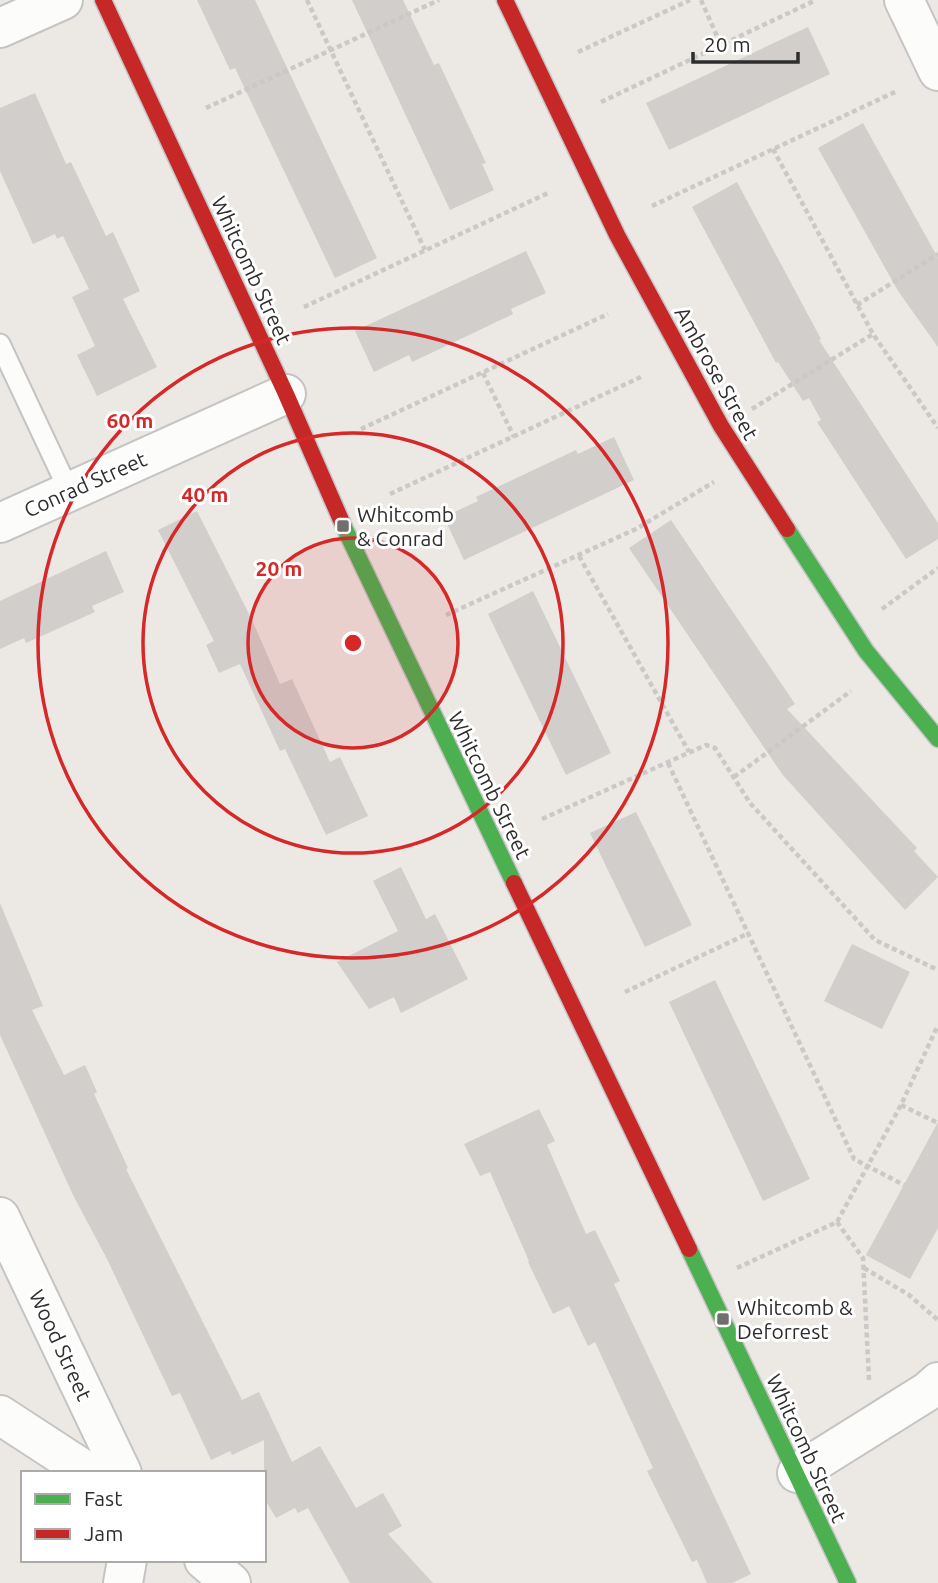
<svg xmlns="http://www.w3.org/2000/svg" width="938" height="1583" font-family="Ubuntu,sans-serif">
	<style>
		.building { fill: #d1cecb }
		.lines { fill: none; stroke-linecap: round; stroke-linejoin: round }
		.lane-casing { stroke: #c5c4c5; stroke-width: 23 }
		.street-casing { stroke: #c5c4c5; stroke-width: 42 }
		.fast-casing { stroke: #c5c4c5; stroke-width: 19 }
		.jam-casing { stroke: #c5c4c5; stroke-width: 19 }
		.path { stroke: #c9c9c8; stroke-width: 4.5; stroke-dasharray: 5 3.5; stroke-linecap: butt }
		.lane { stroke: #fcfcfb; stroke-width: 19 }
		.street { stroke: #fcfcfb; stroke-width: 38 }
		.fast { stroke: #4caf50; stroke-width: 16 }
		.jam { stroke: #c62828; stroke-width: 16 }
		.ring { fill: none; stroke: #d62828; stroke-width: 3.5 }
		.poi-dot { fill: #706f6e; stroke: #fff; stroke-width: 2.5 }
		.labels { text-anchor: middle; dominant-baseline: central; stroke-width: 6; stroke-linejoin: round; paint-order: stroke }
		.street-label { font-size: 21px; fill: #2e2e2e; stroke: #fff }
		.poi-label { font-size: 21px; fill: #2e2e2e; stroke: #fff; text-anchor: start }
		.centre { fill: #d62828; stroke: #fff; stroke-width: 3.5 }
		.ring-label { font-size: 21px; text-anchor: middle; font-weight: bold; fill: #d62828; stroke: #fff; stroke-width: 6; stroke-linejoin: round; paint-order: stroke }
	</style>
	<rect width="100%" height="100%" fill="#ece8e4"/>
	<g class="building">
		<polygon points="197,0 255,0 377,258 335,278 235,68 230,70"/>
		<polygon points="352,0 403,0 434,65 439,63 486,163 482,164 494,190 450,210"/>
		<polygon points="808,27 830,74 669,150 646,103"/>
		<polygon points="35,93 66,164 71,162 106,236 113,232 140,291 123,299 157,367 97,396 77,355 95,346 72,297 89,289 63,236 57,239 55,234 33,244 0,171 0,108"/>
		<polygon points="863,123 938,258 938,347 898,291 818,148"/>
		<polygon points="737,182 821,339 819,340 938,523 938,539 906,559 817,422 821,420 809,398 803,401 778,362 776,363 692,207"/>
		<polygon points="526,251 546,293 511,309 513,314 412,362 409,355 374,372 355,331"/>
		<polygon points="614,437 634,480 464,560 444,517 478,501 476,497 576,450 578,454"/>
		<polygon points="197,511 252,620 280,684 292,679 330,762 340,757 368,816 326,835 285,749 280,751 240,664 219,673 206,645 214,641 158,530"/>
		<polygon points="671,520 795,704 787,709 917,848 914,851 938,877 905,910 782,774 629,548"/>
		<polygon points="106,551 124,592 92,606 95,612 26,643 24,638 0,649 0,601"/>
		<polygon points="533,591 611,753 566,775 488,614"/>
		<polygon points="636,812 692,925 645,947 590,833"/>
		<polygon points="401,867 426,919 435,914 468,979 401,1013 394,997 369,1009 337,962 398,931 373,881"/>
		<polygon points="0,903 43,1006 32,1010 64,1075 85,1065 97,1092 94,1094 128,1168 126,1169 242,1400 259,1392 292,1462 320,1446 356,1508 383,1493 402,1526 388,1534 433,1583 350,1583 308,1508 298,1513 295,1508 276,1518 264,1498 264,1440 232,1455 230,1451 211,1460 180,1393 172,1396 107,1259 73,1195 0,1035"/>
		<polygon points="852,944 910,972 882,1029 824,1001"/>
		<polygon points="715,980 810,1179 763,1201 669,1002"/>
		<polygon points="539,1109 555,1141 547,1145 586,1234 595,1230 620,1281 614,1284 751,1574 732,1583 707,1583 697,1560 692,1562 647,1471 653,1468 595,1342 588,1346 569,1306 553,1314 528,1262 529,1261 490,1172 480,1176 464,1144"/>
		<polygon points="938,1122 938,1228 910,1279 866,1255"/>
	</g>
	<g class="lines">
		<g class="lane-casing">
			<polyline id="lane" points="0,344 69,491"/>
		</g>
		<g class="street-casing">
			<g id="street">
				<polyline points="904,0 938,71"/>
				<polyline points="0,28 63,0"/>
				<polyline points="0,523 286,394"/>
				<polyline points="0,1217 122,1473"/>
				<polyline points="0,1415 89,1473"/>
				<polyline points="797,1473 928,1391 938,1382"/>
				<polyline points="204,1560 231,1583"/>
				<polyline points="123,1583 127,1560"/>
			</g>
		</g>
		<g class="fast-casing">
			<g id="fast">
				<polyline points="344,527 514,883"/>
				<polyline points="787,529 866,651 938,739"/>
				<polyline points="689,1249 848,1583"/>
			</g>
		</g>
		<g class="jam-casing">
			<g id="jam">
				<polyline points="103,0 286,394 344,527"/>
				<polyline points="505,0 617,235 721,426 787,529"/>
				<polyline points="514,883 689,1249"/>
			</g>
		</g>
		<g class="path">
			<polyline points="307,0 425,250"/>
			<polyline points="701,0 721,45"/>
			<polyline points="578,52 690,0"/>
			<polyline points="601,102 816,0"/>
			<polyline points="206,108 439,0"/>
			<polyline points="773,149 873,334 938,428"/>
			<polyline points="652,206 897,91"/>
			<polyline points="857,305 938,254"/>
			<polyline points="304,307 548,193"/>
			<polyline points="483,373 514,437"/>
			<polyline points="752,409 873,334"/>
			<polyline points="361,429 608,314"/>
			<polyline points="390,494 641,377"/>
			<polyline points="579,556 689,752"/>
			<polyline points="882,609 938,568"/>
			<polyline points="446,615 636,529 714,482"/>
			<polyline points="668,763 854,1159 904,1185"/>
			<polyline points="734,777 851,691"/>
			<polyline points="542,819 706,745 715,748 750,803 875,940 938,970"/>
			<polyline points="625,992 749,933"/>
			<polyline points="901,1105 938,1123"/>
			<polyline points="837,1222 863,1258 869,1380"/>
			<polyline points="737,1268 837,1222 901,1105 938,1025"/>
			<polyline points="864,1268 909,1295 938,1320"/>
		</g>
		<use href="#lane" class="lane"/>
		<use href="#street" class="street"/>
		<use href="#fast" class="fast"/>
		<use href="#jam" class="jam"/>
	</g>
	<circle cx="353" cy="643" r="105" fill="#d62828" fill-opacity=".12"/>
	<g class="ring">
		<circle cx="353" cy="643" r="105"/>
		<circle cx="353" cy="643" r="210"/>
		<circle cx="353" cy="643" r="315"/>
	</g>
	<g class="poi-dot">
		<rect x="336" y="519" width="14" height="14" rx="3.5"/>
		<rect x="716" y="1312" width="14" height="14" rx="3.5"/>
	</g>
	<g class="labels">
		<g class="street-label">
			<text transform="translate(252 270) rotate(65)">Whitcomb Street</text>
			<text transform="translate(717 373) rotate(61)">Ambrose Street</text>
			<text transform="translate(85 484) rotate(-24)">Conrad Street</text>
			<text transform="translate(490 785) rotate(64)">Whitcomb Street</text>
			<text transform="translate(61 1345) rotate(65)">Wood Street</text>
			<text transform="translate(807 1448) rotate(65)">Whitcomb Street</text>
		</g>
		<g class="poi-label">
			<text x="357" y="514">Whitcomb<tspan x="357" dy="24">&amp; Conrad</tspan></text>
			<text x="737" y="1307">Whitcomb &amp;<tspan x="737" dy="24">Deforrest</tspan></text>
		</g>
	</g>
	<circle cx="353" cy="643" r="10" class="centre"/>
	<g class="ring-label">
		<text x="130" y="428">60 m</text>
		<text x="205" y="502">40 m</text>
		<text x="279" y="576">20 m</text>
	</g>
	<rect x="21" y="1471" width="245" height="91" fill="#ffffff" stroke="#ababab" stroke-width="2"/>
	<rect x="35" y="1494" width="35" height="10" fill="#4caf50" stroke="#ababab" stroke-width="2"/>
	<text x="84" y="1506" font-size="21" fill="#2e2e2e">Fast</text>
	<rect x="35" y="1529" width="35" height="10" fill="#c62828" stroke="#ababab" stroke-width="2"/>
	<text x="84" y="1541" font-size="21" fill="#2e2e2e">Jam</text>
	<path d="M693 52v10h105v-10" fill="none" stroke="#2e2e2e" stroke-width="3.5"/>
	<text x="704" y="52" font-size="21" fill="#2e2e2e" stroke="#ffffff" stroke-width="5" paint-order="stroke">20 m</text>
</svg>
